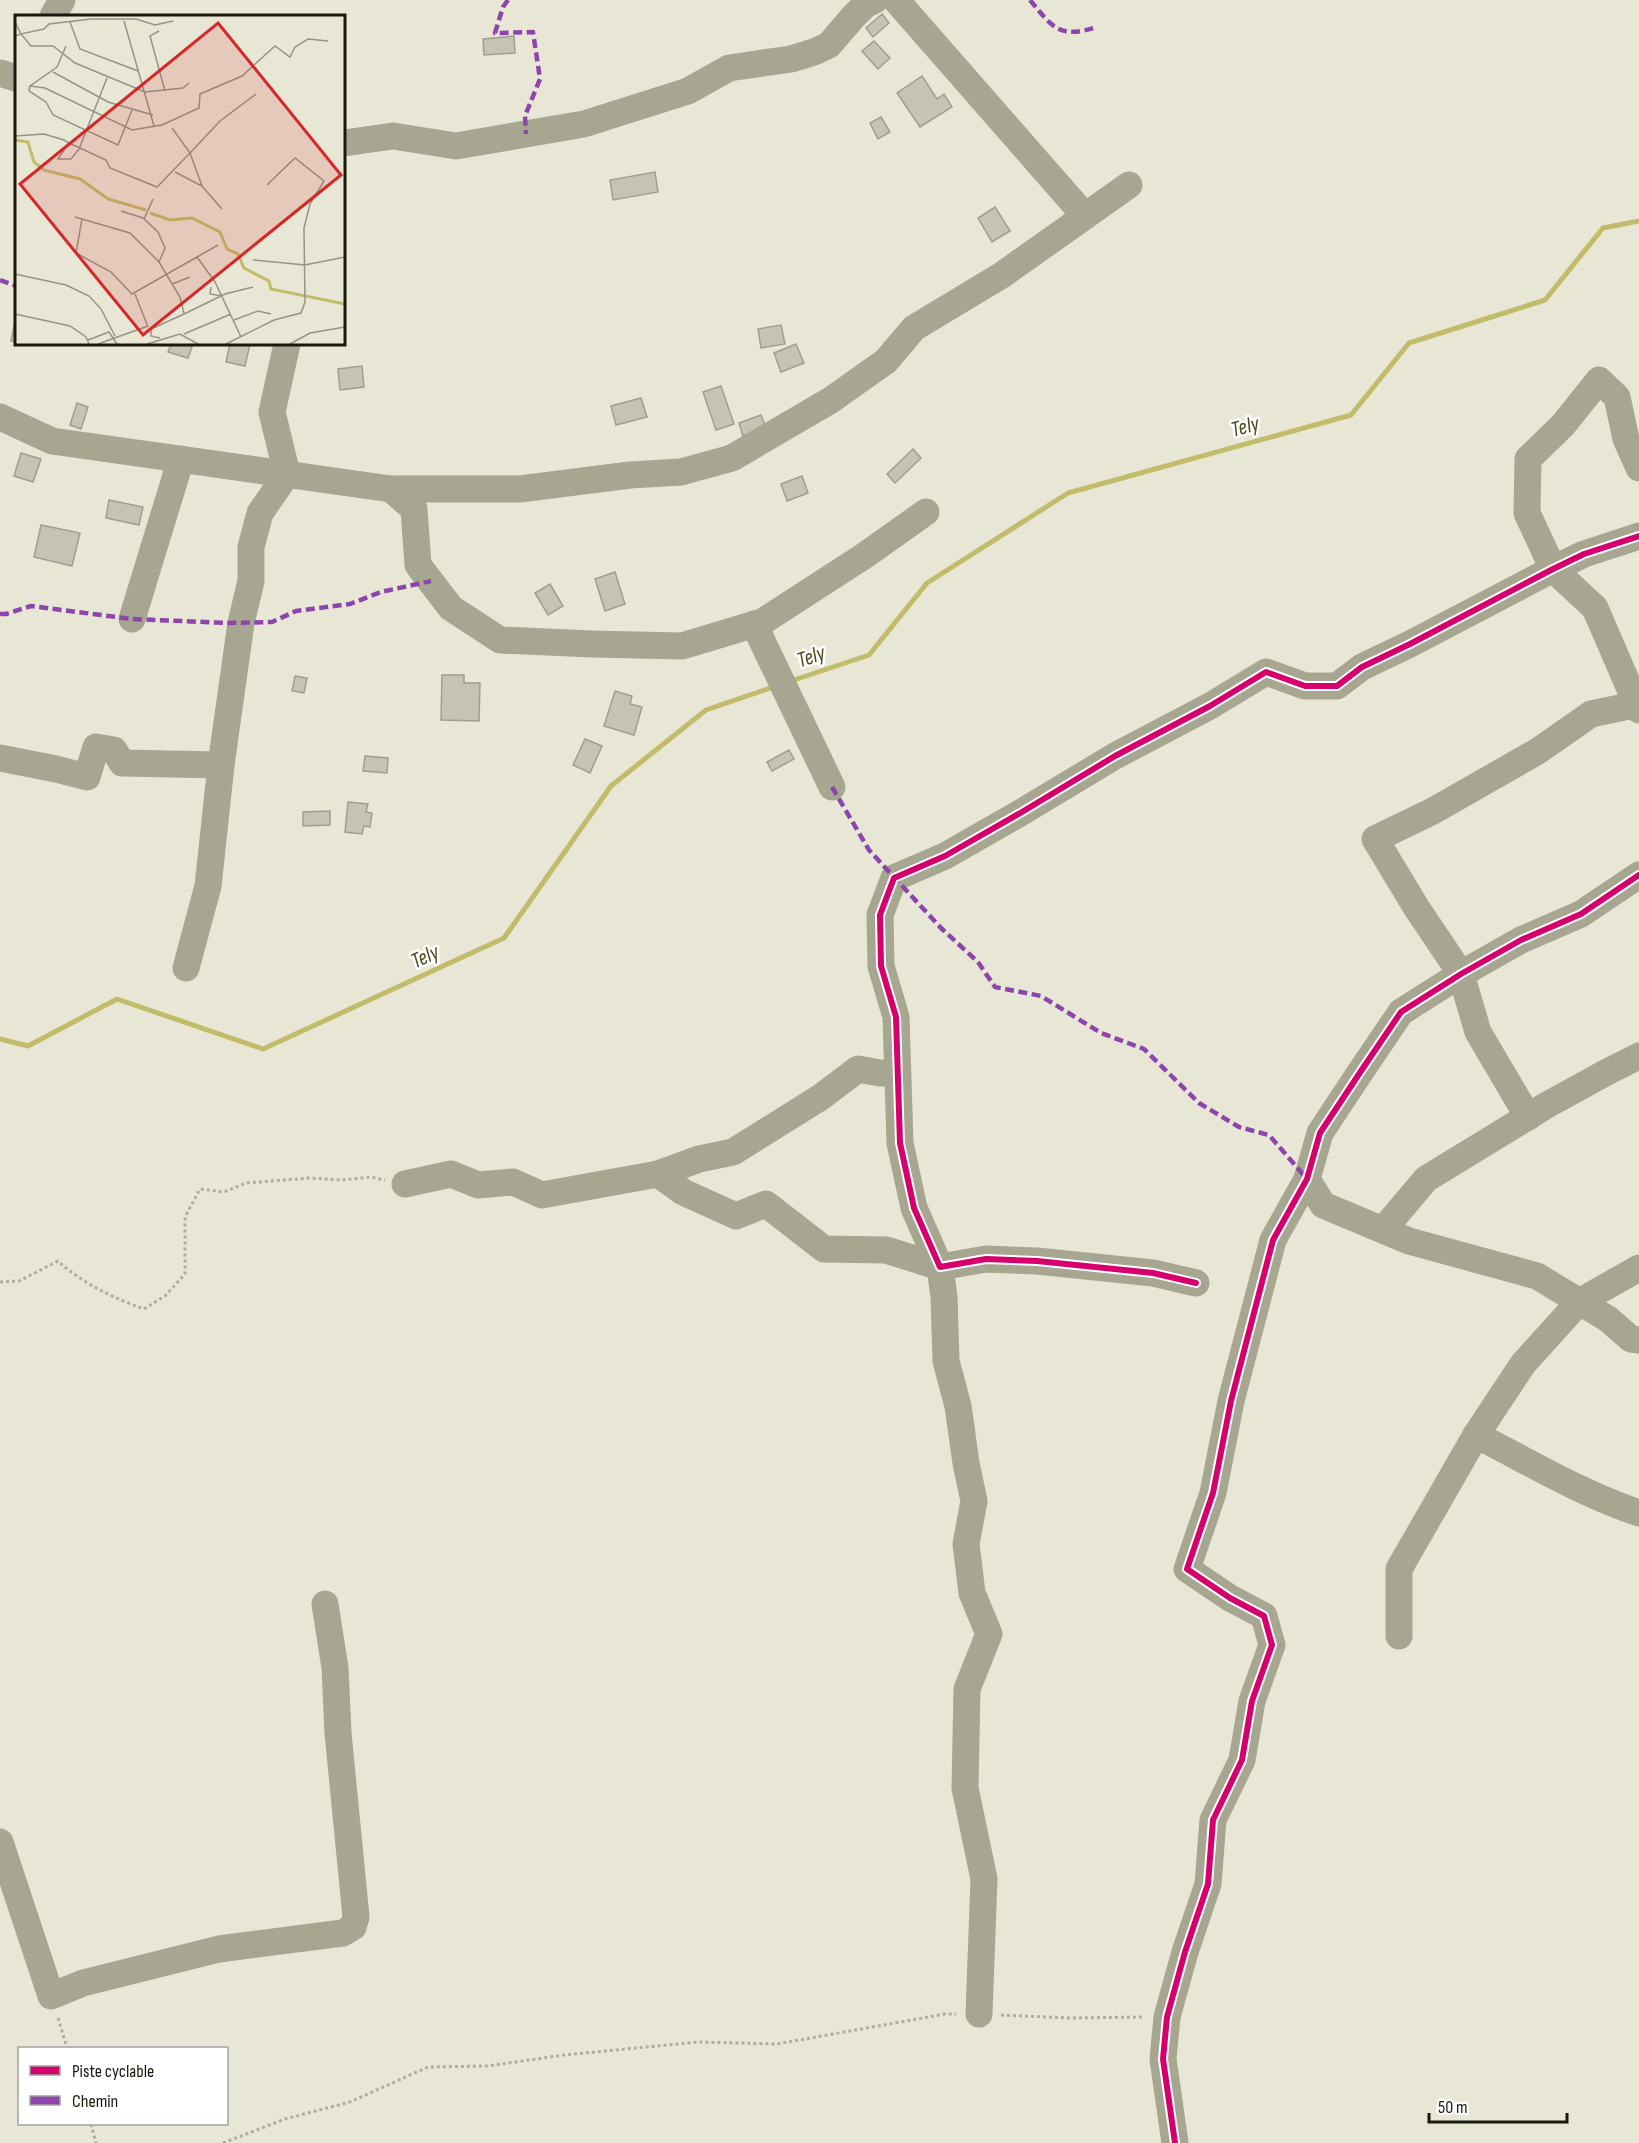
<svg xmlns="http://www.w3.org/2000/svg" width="1639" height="2143" font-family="'Sofia Sans Condensed',sans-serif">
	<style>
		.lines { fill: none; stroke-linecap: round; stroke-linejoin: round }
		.stream { stroke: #c2bc6a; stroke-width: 5 }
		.building { fill: #c4c3b6; stroke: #9f9e91; stroke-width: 1.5 }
		.path { stroke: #afad9d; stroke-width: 3; stroke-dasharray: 3 3; stroke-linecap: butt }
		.minor { stroke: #a7a691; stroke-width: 27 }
		.quiet { stroke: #8e44ad; stroke-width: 4.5; stroke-dasharray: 9 4.5; stroke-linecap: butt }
		.cycleway-casing { stroke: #fff; stroke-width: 10 }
		.cycleway { stroke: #d6006c; stroke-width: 6 }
		.labels { text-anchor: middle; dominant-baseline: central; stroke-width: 5; stroke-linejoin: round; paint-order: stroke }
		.water-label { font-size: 22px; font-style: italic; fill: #4b481b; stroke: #fff }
		.inset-river { fill: none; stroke: #c2bc6a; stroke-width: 3 }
		.inset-road { fill: none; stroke: #959486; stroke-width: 1.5 }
		.view { fill: #d62828; fill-opacity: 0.15; stroke: #d62828; stroke-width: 3 }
		.inset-edge { fill: none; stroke: #19180d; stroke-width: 3 }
	</style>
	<rect width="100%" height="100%" fill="#e8e7d6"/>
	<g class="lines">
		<g class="stream">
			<polyline points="791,681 869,655 927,583 1068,493 1351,415 1409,343 1545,300 1603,228 1639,221"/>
			<polyline points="0,1039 28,1046 117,999 263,1049 504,938 611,786 706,710 776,686"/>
		</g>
	</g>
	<g class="building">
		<polygon points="882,14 889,23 873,37 866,28"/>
		<polygon points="514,36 515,53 484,55 483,39"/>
		<polygon points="874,41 890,58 878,69 862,51"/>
		<polygon points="922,76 937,99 944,94 952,107 920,127 897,93"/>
		<polygon points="881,117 890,132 878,139 870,123"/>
		<polygon points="655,172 658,192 613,200 610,180"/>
		<polygon points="995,207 1010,231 992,242 978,218"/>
		<polygon points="16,316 16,342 11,341"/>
		<polygon points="781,325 785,344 761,348 758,329"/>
		<polygon points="171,344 193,344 188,358 168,352"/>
		<polygon points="230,344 250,344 245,366 226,362"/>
		<polygon points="796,344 804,363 781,372 774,353"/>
		<polygon points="362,366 364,387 340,390 338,369"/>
		<polygon points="721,386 734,424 716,430 703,392"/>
		<polygon points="641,398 647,417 616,425 611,406"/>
		<polygon points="77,403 88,407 81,429 70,425"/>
		<polygon points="761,415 766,428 743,436 739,423"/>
		<polygon points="913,449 921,458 895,483 887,474"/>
		<polygon points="21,453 41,459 33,482 14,476"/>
		<polygon points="802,476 808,493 787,501 781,484"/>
		<polygon points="109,500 143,507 139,525 106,518"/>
		<polygon points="41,525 80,533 72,566 34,557"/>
		<polygon points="615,572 625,604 605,611 595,579"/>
		<polygon points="550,584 563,606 548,615 535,593"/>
		<polygon points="442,675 464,675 464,683 480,683 479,721 441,720"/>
		<polygon points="295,676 307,678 304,693 292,691"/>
		<polygon points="615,691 632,696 630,704 642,707 634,735 604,726"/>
		<polygon points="585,739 602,746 590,773 573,765"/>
		<polygon points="789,750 794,759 772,771 767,762"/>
		<polygon points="365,756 388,758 387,773 363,771"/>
		<polygon points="348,802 368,804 366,812 372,813 370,827 364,826 362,834 345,832"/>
		<polygon points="330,811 330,825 303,826 303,812"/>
	</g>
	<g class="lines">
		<g class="path">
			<path d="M0,1282l19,-1 39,-20c24,22 55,37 86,48l21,-13 20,-22v-57l15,-28 24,3 22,-9 63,-5 33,2 28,-3 15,3"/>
			<polyline points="1001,2015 1070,2018 1145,2017"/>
			<polyline points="58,2018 67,2048"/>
			<polyline points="91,2124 96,2143"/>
			<polyline points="223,2143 285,2119 350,2102 428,2067 488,2066 564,2055 698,2042 777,2044 945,2014 956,2014"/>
		</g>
		<g class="minor">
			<polyline points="896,0 1085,216"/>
			<polyline points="53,16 62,0"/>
			<polyline points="0,73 16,78"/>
			<polyline points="344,143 393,136 456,146 584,124 688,91 729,68 791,59 814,52 829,45 853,17 865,5 875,0"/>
			<polyline points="0,417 52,441 391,489 520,489 630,475 681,472 732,458 831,400 886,361 914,328 1002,275 1129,185"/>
			<polyline points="1639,468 1626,439 1617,397 1599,380 1563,425 1528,459 1527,513 1553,569 1595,608 1639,710"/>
			<polyline points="391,489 414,509 418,565 451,608 500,640 592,644 682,646 762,622 864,556 926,512"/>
			<polyline points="132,619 181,459"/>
			<polyline points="754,624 832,787"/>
			<polyline points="0,758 56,769 87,777 96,747 114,750 122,763 221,765 208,886 186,968"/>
			<polyline points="221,765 241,623 251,581 251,547 260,513 287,474 272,412 287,344"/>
			<polyline points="1528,1117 1478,1032 1461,974 1416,907 1375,839 1433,811 1538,751 1591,714 1639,704"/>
			<polyline points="658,1174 683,1192 736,1216 766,1204 824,1249 886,1250 940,1267 944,1297 946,1361 958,1406 966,1463 974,1501 966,1544 972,1593 989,1634 967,1689 965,1788 984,1879 979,2014"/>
			<polyline points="1307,1179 1323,1205 1409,1241 1537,1276 1608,1319 1631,1339 1639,1340"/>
			<polyline points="405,1184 451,1174 478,1185 513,1182 542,1195 658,1174 699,1159 733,1152 821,1097 858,1069 880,1073 897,1073"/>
			<polyline points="1383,1230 1426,1179 1547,1105 1607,1072 1639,1056"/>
			<polyline points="1196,1283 1153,1273 1037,1261 986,1259 940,1267 914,1208 900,1143 896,1017 881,966 880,915 894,878 945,856 1022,812 1115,756 1210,706 1266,672 1305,686 1337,686 1362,667 1410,644 1553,569 1584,554 1639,536"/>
			<path d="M1476,1435c53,27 106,59 163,78"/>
			<polyline points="1399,1636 1399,1569 1476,1435 1523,1364 1579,1302 1639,1268"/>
			<polyline points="0,1842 51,1996 83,1983 219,1949 343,1933 353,1927 356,1917 338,1733 335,1668 325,1604"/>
			<polyline points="1175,2143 1163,2059 1167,2017 1185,1952 1208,1884 1213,1820 1242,1760 1252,1701 1272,1645 1264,1616 1230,1598 1187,1569 1213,1493 1231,1401 1273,1240 1307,1179 1320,1133 1361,1071 1401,1012 1461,974 1521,940 1581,914 1639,875"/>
		</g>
		<g class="quiet">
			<polyline points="508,0 503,7 495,33 533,32 540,79 525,116 526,134"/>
			<path d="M1030,0c23,28 29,39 67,27"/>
			<polyline points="0,280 16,286"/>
			<polyline points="0,614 6,614 31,606 132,619 228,623 272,622 296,611 350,604 381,592 431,581"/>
			<polyline points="832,787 869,850 941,928 978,962 995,987 1041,996 1101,1033 1144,1049 1199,1103 1239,1127 1269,1135 1307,1179"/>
		</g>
		<g class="cycleway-casing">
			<g id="cycleway">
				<polyline points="1196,1283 1153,1273 1037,1261 986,1259 940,1267 914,1208 900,1143 896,1017 881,966 880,915 894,878 945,856 1022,812 1115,756 1210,706 1266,672 1305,686 1337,686 1362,667 1410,644 1553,569 1584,554 1639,536"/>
				<polyline points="1175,2143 1163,2059 1167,2017 1185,1952 1208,1884 1213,1820 1242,1760 1252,1701 1272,1645 1264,1616 1230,1598 1187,1569 1213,1493 1231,1401 1273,1240 1307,1179 1320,1133 1361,1071 1401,1012 1461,974 1521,940 1581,914 1639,875"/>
			</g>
		</g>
		<use href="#cycleway" class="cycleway"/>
	</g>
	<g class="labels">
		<g class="water-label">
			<text transform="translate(1245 427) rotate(-15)">Tely</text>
			<text transform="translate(811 657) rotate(-19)">Tely</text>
			<text transform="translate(425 957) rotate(-25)">Tely</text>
		</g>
	</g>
	<g transform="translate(15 15)">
		<rect width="330" height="330" fill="#e8e7d6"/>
		<path class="inset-river" d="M0,125l13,2 6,20 10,8 36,9 28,20 38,11M135,198l20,7 22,-2 28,14 7,17 11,5 6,14 25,13 2,8 74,15"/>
		<path class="inset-road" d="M109,6l30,105M0,7l6,12 23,-5 5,-5 42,-5h45l19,6 18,-4M55,7l10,27 58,22M144,16l-9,5 15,55M0,21l6,-2 10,12h22l22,17 70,29 38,-4 6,-5M51,31l-9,21 -27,19 15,2 87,42 30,-5 37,-17 1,-14 42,-18 33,-30 15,11 5,-10 13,-8 20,2M38,57l55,30 45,13M15,71l-1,5 17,11 7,13 65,30 14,-35M0,121l29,-2 20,6 5,3 -11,16h13l8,-10 28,-71M54,128l37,17 4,8 47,19 33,-34 -18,-25M160,157l27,14 20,23M187,171l-12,-33 30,-32 36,-27M106,196l22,7 15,14 7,16 -6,14M60,202l55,16 29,29 21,35 4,17 -33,15v7l9,2M67,204l-6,34 35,19 21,22 65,-37M129,204l9,-20M203,230l-21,12 18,25 26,55M238,245l52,5 40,-8M0,259l51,11 23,11 12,13 14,27M157,269l18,-7M196,272l-1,7 12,2M120,279l13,33M0,299l55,12 16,11 3,7M169,299l41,-20 28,-7M219,305l24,-9 13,3M169,319l47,-20M73,325l21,-8 8,12M83,329l50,-18M132,329l33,-10 18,10M211,329l48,-24 27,-7 4,-11 -1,-74 6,-24 14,-23 -29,-23 -28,27M275,329l20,-11 35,-6"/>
		<path class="view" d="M203,8l123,152 -198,160 -123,-151z"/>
		<rect width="330" height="330" class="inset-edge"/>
	</g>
	<rect x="18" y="2047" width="210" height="78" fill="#ffffff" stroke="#a3a39e" stroke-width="1.5"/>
	<rect x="30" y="2066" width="30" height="9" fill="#d6006c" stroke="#a3a39e" stroke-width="1.5"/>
	<text x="72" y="2077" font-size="18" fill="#19180d">Piste cyclable</text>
	<rect x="30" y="2096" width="30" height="9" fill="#8e44ad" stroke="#a3a39e" stroke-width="1.5"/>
	<text x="72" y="2107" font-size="18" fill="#19180d">Chemin</text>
	<path d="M1429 2113v9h138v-9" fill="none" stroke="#19180d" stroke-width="3"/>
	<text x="1438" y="2113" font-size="18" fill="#19180d" stroke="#ffffff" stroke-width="4.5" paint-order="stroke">50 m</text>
</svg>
